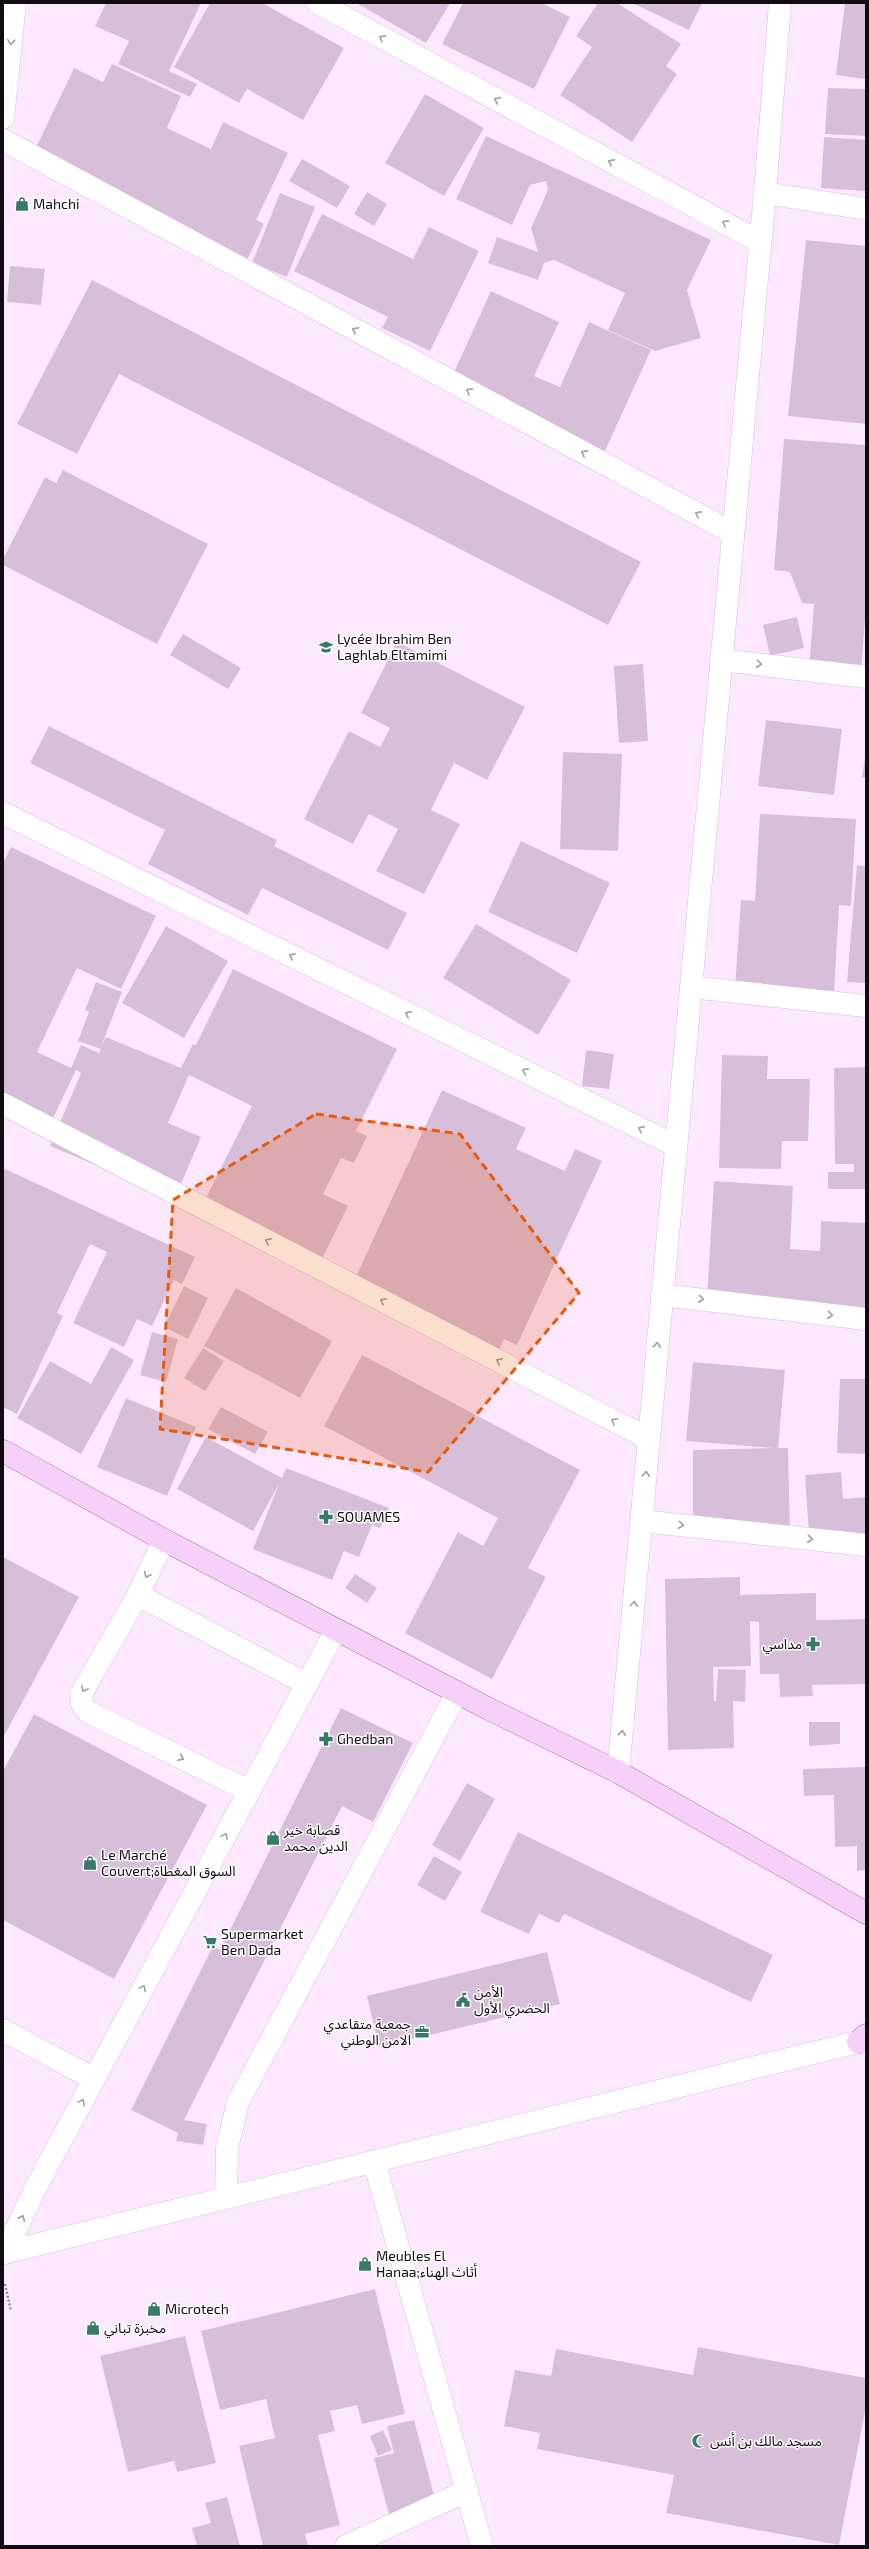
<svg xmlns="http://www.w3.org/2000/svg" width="869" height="2549" font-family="'Exo 2','Noto Sans Arabic',sans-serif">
<rect width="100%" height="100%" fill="#fde9ff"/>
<path fill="#d8bfd9" d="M106 3H201L169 71 197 84 190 97 118 64 129 41 95 26Z
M210 3H262L344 48 303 120 247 89 239 103 174 67Z
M356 3H450L426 43Z
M463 3H541L570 17 534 89 442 44Z
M598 3H617L681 44 666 66 677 74 632 142 560 95 592 47 576 36Z
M632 3H702L689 30Z
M845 3H866V79L836 75Z
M112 64 181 96 167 128 211 149 223 122 288 153 256 220 264 224 247 260 31 158 74 68 103 82Z
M828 88 866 89V136L825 134Z
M425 94 484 128 444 196 385 163Z
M486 136 711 240 687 290 701 338 655 351 608 330 625 293 554 260 544 263 538 280 488 263 497 237 538 252 531 228 548 190 546 181 530 185 512 225 456 199Z
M824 137 866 140V191L821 188Z
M302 159 350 186 337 208 289 181Z
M367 192 387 204 374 226 354 214Z
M280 193 315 207 287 277 252 263Z
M322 214 413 259 429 227 479 251 430 351 382 328 388 317 294 271Z
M806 240 866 246V424L788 416Z
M10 266 45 269 41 305 7 302Z
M92 280 641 562 608 625 119 374 77 454 17 424Z
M491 291 559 322 534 376 560 387 589 322 651 350 605 451 450 381Z
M784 439 866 445V606L861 673 809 669 814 604 802 603 790 572 774 570Z
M63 470 208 544 157 644 3 565V559L45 477 56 483Z
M797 617 804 648 770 656 763 625Z
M183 634 241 668 228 689 170 655Z
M397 642 525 707 487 780 454 763 431 810 460 824 424 894 376 871 398 829 369 814 353 844 304 819 349 731 380 747 390 728 361 713Z
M643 664 648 741 619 743 614 666Z
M766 720 842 729 834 795 758 786Z
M49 726 277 840 274 846 407 913 388 950 262 888 248 915 148 864 165 830 30 763Z
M563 752 622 754 618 851 560 849Z
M865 757H866V778L862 777Z
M760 814 856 819 851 906 839 905 834 994 735 988 741 900 755 901Z
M521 841 610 883 577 953 488 912Z
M11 847 156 916 121 989 77 968 37 1052 71 1068 81 1045 99 1053 101 1049 78 1041 89 1012 85 1010 96 982 122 992 101 1047 106 1037 181 1068 193 1044 196 1045 233 969 397 1049 356 1131 367 1136 354 1163 341 1158 323 1194 348 1206 315 1273 197 1216 252 1106 189 1075 168 1123 201 1137 175 1198 50 1146 81 1073 76 1070 47 1131 3 1110V863Z
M857 865 866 866V983L847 982Z
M476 924 571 980 538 1035 443 978Z
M166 926 228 961 184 1038 122 1003Z
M586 1050 614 1054 609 1089 582 1086Z
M722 1055 768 1056 767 1079H810L808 1141H782L781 1169 719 1168Z
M866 1067V1189H828V1172H854V1164H835L834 1068Z
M442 1090 526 1128 516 1149 565 1171 575 1149 602 1161 517 1345 504 1339 494 1361 348 1294Z
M3 1168 195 1257 182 1284 174 1280 152 1326 137 1319 124 1347 73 1323 107 1252 90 1244 57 1313 63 1316 17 1414 3 1407Z
M714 1181 793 1186 790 1249 820 1251 821 1221 866 1223V1318L707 1299Z
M184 1286 208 1298 188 1339 164 1327Z
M236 1288 332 1341 300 1398 204 1346Z
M152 1332 178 1339 166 1382 140 1375Z
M111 1347 134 1360 81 1454 17 1418 50 1361 91 1384Z
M203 1348 224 1361 205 1391 184 1378Z
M362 1355 580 1470 528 1568 546 1577 492 1679 405 1633 458 1532 483 1546 498 1518 324 1426Z
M693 1362 785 1370 778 1448H788L790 1533 693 1534V1450L773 1448 686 1441Z
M840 1379H866V1454L837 1453Z
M126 1398 196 1427 167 1496 97 1467Z
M221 1407 268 1432 255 1454 208 1429Z
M206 1437 282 1478 286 1468 389 1508 380 1528 372 1525 359 1557 344 1551 332 1580 253 1549 279 1484 253 1531 177 1489Z
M841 1472 843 1499 866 1497V1545L810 1549 805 1475Z
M3 1557 79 1597 4 1736 3 1735Z
M355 1574 377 1588 367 1603 345 1588Z
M740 1577V1595L816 1593V1620L866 1619V1684L812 1685 813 1696 780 1697 779 1674H760L759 1622 750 1621 751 1666 713 1667 714 1701H716L718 1669 746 1670 745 1702 733 1701 734 1748 668 1750 665 1579Z
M341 1708 413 1743 373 1822 342 1806 184 2120 207 2124 203 2145 176 2141 178 2133 131 2110 213 1946 220 1950Z
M34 1714 207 1805 114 1979 3 1920V1771Z
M809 1722H840V1744L809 1746Z
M866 1767V1870L857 1871V1846L835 1847 834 1795 804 1796 803 1769Z
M467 1783 495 1799 460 1861 432 1845Z
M518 1832 773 1955 751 2002 564 1914 559 1923 539 1914 529 1934 480 1912Z
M434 1856 462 1872 445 1901 417 1885Z
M547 1952 560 2004 379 2047 367 1996Z
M375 2289 405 2414 362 2424 357 2405 330 2411 335 2431 318 2435 340 2525 305 2534 308 2546H263L239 2446 275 2438 266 2399 220 2410 201 2331Z
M185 2336 216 2463 177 2472 174 2461 128 2472 100 2356Z
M698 2347 866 2378V2406L839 2545 666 2513 674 2475 537 2449 540 2433 504 2426 515 2370 551 2376 556 2349 693 2375Z
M414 2420 439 2514 392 2526 374 2458 394 2453 387 2426Z
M383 2430 392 2450 378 2456 370 2436Z
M227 2497 240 2546H197L192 2528 211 2523 205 2503Z"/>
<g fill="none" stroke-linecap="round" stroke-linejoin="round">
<defs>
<path id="minor" d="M318 3 760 242
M3 118 15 3
M3 140 733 533
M765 193 866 209
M721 660 866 677
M3 813 676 1146
M691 987 866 1006
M3 1104 649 1439
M662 1295 866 1319
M642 1521 866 1545
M164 1540 138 1595 81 1694 82 1704 88 1712 249 1791
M138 1595 307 1684
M618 1772 765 193 780 3
M3 2030 94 2079
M374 2161 482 2546
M226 2198 227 2148 238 2102 457 1693
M3 2253 866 2040
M5 2253 36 2187 336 1630
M346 2546 467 2491"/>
<path id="major" d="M3 1451 164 1540 489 1709 618 1772 866 1913
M858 2042 866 2035"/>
</defs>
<use href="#minor" stroke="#d7bfd9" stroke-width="23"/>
<use href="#major" stroke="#a376a7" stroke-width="23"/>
<path stroke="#9b8c9c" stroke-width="2.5" stroke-dasharray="2 2" stroke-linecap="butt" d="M5 2284 11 2311"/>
<use href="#minor" stroke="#fff" stroke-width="22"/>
<use href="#major" stroke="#f7d0fa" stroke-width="22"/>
</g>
<defs><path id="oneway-chevron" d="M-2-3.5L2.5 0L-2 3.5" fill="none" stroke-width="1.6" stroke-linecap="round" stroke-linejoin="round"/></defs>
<g stroke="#a19da1">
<use href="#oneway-chevron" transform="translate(382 38) rotate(-152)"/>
<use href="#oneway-chevron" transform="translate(11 42) rotate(96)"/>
<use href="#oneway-chevron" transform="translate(497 100) rotate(-152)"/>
<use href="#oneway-chevron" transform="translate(611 162) rotate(-152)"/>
<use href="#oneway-chevron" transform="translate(725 223) rotate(-152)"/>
<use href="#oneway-chevron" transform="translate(355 330) rotate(-152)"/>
<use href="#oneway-chevron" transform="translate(469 391) rotate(-152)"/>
<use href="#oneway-chevron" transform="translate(584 453) rotate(-152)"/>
<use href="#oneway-chevron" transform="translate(698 514) rotate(-152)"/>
<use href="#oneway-chevron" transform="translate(759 664) rotate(7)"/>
<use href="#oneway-chevron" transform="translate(292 956) rotate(-154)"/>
<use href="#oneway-chevron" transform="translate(408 1014) rotate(-154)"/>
<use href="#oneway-chevron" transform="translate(525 1071) rotate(-154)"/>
<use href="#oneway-chevron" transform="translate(641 1129) rotate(-154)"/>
<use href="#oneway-chevron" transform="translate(268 1241) rotate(-153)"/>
<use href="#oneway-chevron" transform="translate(701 1299) rotate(7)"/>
<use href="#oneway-chevron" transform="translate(383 1301) rotate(-153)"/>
<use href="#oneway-chevron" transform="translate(830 1315) rotate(7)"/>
<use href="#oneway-chevron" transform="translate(657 1345) rotate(-85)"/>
<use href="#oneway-chevron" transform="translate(499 1361) rotate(-153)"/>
<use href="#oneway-chevron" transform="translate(614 1421) rotate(-153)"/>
<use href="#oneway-chevron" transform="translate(646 1474) rotate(-85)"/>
<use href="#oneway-chevron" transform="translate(681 1525) rotate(6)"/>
<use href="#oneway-chevron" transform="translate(810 1539) rotate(6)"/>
<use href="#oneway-chevron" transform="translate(147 1575) rotate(116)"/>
<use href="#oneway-chevron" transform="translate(634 1604) rotate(-85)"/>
<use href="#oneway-chevron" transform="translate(84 1689) rotate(119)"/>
<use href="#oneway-chevron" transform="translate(622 1733) rotate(-85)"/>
<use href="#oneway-chevron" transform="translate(181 1758) rotate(26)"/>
<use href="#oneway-chevron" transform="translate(225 1836) rotate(-62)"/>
<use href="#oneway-chevron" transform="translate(143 1988) rotate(-62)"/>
<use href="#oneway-chevron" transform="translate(82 2102) rotate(-62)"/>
<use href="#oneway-chevron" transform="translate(22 2218) rotate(-65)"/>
</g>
<path fill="#e8590c" fill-opacity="0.2" stroke="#e8590c" stroke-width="3" stroke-dasharray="8 5" stroke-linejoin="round" d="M316 1114 460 1134 579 1293 428 1472 160 1429 173 1200Z"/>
<defs>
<symbol id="shop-bare" viewBox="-9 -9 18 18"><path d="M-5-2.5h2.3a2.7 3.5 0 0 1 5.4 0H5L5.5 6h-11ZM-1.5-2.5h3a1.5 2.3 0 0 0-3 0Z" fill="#397968" stroke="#fefefe" stroke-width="2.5" paint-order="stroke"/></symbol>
<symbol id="school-bare" viewBox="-9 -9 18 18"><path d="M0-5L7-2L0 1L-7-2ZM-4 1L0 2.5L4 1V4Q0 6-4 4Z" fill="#397968" stroke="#fefefe" stroke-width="2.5" paint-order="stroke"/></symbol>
<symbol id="pharmacy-bare" viewBox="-9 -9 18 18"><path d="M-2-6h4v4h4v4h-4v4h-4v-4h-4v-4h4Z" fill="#397968" stroke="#fefefe" stroke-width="2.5" paint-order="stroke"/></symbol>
<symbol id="supermarket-bare" viewBox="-9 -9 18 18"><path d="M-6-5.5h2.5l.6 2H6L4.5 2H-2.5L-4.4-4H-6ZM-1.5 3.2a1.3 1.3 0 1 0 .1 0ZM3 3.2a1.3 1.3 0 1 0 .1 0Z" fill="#397968" stroke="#fefefe" stroke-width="2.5" paint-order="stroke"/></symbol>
<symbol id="civic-bare" viewBox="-9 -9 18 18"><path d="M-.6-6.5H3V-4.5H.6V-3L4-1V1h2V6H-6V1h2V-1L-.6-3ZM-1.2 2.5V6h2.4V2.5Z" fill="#397968" stroke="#fefefe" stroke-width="2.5" paint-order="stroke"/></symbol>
<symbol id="office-bare" viewBox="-9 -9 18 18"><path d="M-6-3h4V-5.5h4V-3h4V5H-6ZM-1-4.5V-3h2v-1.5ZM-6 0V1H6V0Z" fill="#397968" stroke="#fefefe" stroke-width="2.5" paint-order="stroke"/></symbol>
<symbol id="mosque-bare" viewBox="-9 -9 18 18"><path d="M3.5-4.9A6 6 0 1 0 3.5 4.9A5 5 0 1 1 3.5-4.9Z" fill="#397968" stroke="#fefefe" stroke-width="2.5" paint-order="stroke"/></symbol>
</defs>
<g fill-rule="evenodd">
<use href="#shop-bare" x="12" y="194" width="20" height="20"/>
<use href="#school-bare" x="316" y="637" width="20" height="20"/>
<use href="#pharmacy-bare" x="316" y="1507" width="20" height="20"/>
<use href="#pharmacy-bare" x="803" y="1634" width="20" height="20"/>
<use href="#pharmacy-bare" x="316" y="1729" width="20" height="20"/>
<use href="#shop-bare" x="263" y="1828" width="20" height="20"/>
<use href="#shop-bare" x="80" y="1853" width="20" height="20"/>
<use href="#supermarket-bare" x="200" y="1932" width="20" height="20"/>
<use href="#civic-bare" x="453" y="1990" width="20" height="20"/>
<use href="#office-bare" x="412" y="2022" width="20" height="20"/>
<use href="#shop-bare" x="355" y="2254" width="20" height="20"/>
<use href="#shop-bare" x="144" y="2299" width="20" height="20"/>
<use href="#shop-bare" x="83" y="2318" width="20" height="20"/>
<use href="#mosque-bare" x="689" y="2431" width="20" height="20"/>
</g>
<g text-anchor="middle" stroke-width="3" stroke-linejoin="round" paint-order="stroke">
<g font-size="14" fill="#130b14" stroke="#fefefe" text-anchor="start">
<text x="33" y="209">Mahchi</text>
<text x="337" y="644">Lycée Ibrahim Ben<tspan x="337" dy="16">Laghlab Eltamimi</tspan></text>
<text x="337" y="1522">SOUAMES</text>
<text x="802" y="1649" text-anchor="end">مداسي</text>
<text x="337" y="1744">Ghedban</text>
<text x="284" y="1835">قصابة خير<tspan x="284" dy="16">الدين محمد</tspan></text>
<text x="101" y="1860">Le Marché<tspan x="101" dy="16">Couvert;السوق المغطاة</tspan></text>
<text x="221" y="1939">Supermarket<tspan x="221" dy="16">Ben Dada</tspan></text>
<text x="474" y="1997">الأمن<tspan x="474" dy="16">الحضري الأول</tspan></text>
<text x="411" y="2029" text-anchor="end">جمعية متقاعدي<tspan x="411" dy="16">الامن الوطني</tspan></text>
<text x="376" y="2261">Meubles El<tspan x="376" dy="16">Hanaa;أثاث الهناء</tspan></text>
<text x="165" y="2314">Microtech</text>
<text x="104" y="2333">مخبزة تباني</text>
<text x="710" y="2446">مسجد مالك بن أنس</text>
</g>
</g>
<rect width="869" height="2549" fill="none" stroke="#130b14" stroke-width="8"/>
</svg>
